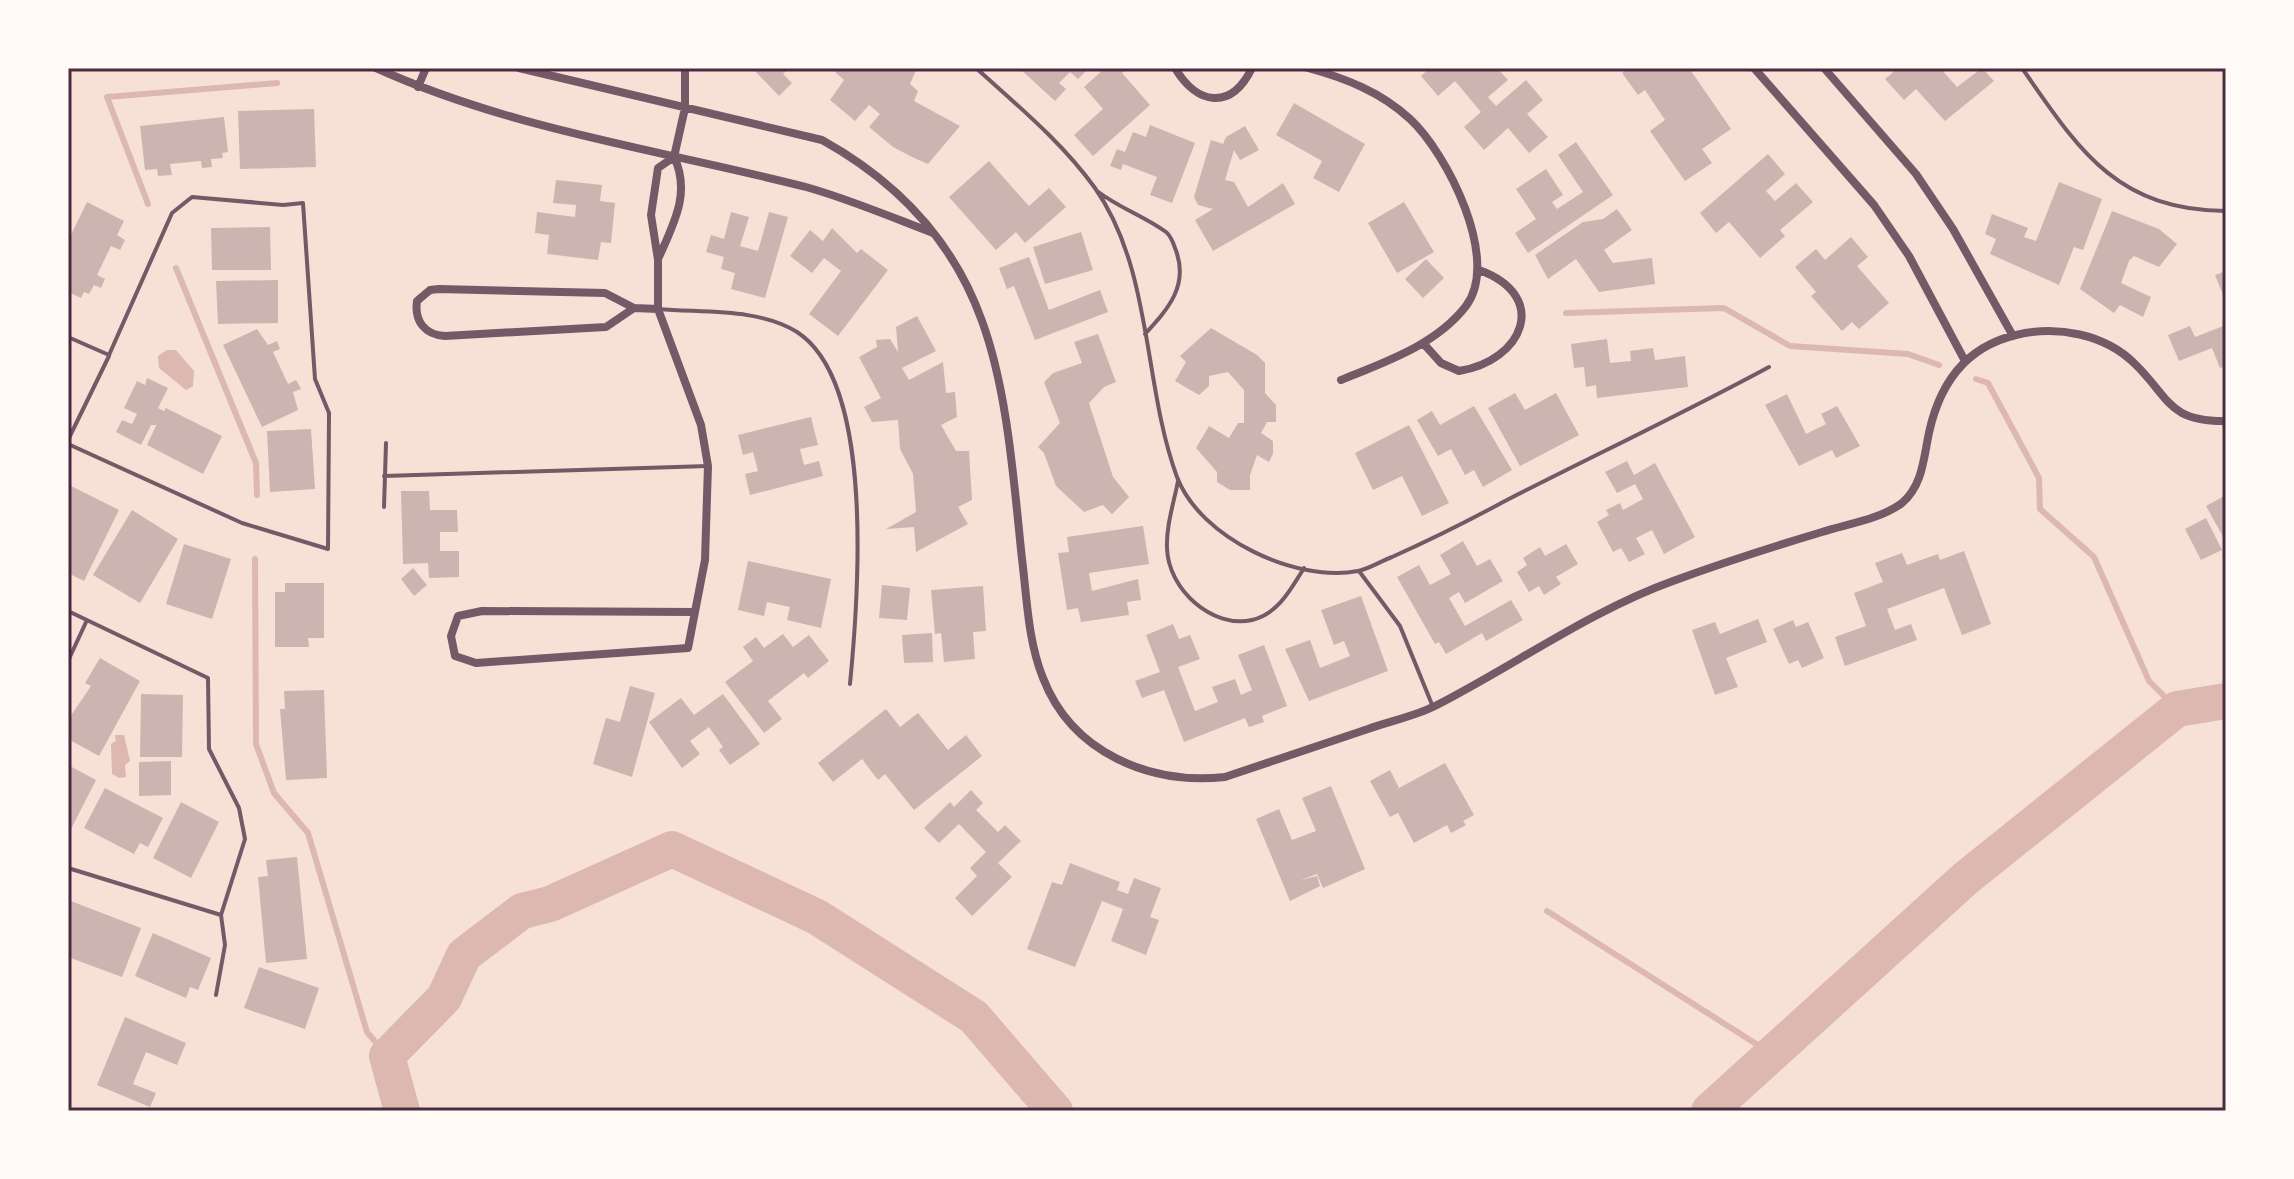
<svg xmlns="http://www.w3.org/2000/svg" width="2294" height="1179" font-family="'Exo 2',sans-serif">
<rect width="100%" height="100%" fill="#f7e1d7"/>
<path fill="#dcb8b0" d="M167 350H176L194 371 193 386 186 390 159 368 158 356Z
M115 735H124L130 761 125 765 126 777 119 778 112 774 111 744 116 741Z"/>
<g fill="none" stroke-linecap="round" stroke-linejoin="round">
<path stroke="#dcb8b0" stroke-width="6" d="M148 204 107 97 277 83
M176 268 256 463 257 495
M1566 313 1724 308 1790 346 1908 354 1939 365
M1976 379 1988 383 2039 478 2040 509 2094 557 2149 681 2177 709
M255 559 256 744 274 793 308 833 367 1032 387 1056
M1547 911 1772 1054"/>
<path stroke="#dcb8b0" stroke-width="36" d="M402 1111 387 1056 444 998 464 955 522 911 550 904 672 849 817 917 974 1017 1055 1111
M1709 1111 1966 878 2177 709 2226 701"/>
</g>
<path fill="#ccb4b1" d="M752 68H789L783 74 792 83 779 96Z
M836 68H917L910 84 918 91 914 101 960 126 928 164 914 158 893 147 869 127 880 114 869 105 855 121 830 100 844 80 835 72Z
M1019 68H1089L1078 79 1070 72 1059 83 1066 89 1055 101Z
M1105 68H1128L1122 73 1150 105 1093 156 1074 135 1103 109 1084 87Z
M1430 68H1497L1508 80 1488 97 1496 106 1526 80 1543 100 1527 114 1548 137 1529 153 1508 128 1484 150 1464 127 1481 112 1455 81 1438 96 1421 76Z
M1629 68H1689L1731 129 1702 149 1712 163 1685 181 1650 131 1665 120 1645 90 1638 95 1622 73Z
M1898 68H1940L1957 87 1982 68 1994 81 1945 121 1916 89 1904 100 1885 79Z
M1294 103 1365 144 1339 192 1313 178 1322 161 1276 135Z
M314 109 316 167 240 169 238 111Z
M224 117 228 152 222 153 223 158 211 159 212 167 202 168 201 161 170 164 172 175 158 176 157 169 145 170 140 126Z
M1150 125 1195 143 1172 203 1150 195 1157 177 1123 164 1121 170 1110 166 1117 149 1125 152 1133 132 1146 137Z
M1245 126 1259 150 1240 160 1234 150 1225 180 1234 182 1248 207 1283 183 1295 204 1213 251 1195 220 1213 209 1198 205 1194 197 1211 140 1223 144 1226 137Z
M1576 142 1613 195 1528 253 1515 233 1536 219 1516 189 1546 169 1563 195 1552 202 1557 209 1583 192 1558 155Z
M1768 154 1785 174 1766 191 1775 201 1796 183 1813 202 1780 230 1785 236 1760 258 1729 222 1716 233 1700 213Z
M989 161 1029 206 1049 188 1066 207 1025 243 1016 232 996 250 949 197Z
M556 180 602 185 600 201 615 203 611 243 601 242 598 260 547 254 549 235 535 233 537 212 575 217 576 205 553 203Z
M2059 182 2102 199 2083 250 2074 247 2059 285 1990 254 1996 239 1985 234 1992 214 2028 228 2024 237 2036 241Z
M87 202 124 221 117 235 125 240 120 250 111 246 97 275 105 279 101 288 94 285 89 294 84 292 81 298 68 292V241Z
M1404 202 1434 252 1397 273 1368 223Z
M1617 209 1632 230 1604 250 1613 263 1652 258 1655 284 1599 292 1576 259 1548 279 1535 255 1583 222 1603 219Z
M2112 211 2159 229 2177 244 2159 267 2134 256 2129 261 2121 283 2151 297 2143 317 2120 305 2114 313 2080 289Z
M731 212 749 217 740 246 758 251 769 212 788 217 765 298 731 289 735 273 721 269 724 257 706 252 711 235 724 239Z
M270 227 271 270H212L211 228Z
M832 228 857 253 861 249 888 270 838 336 809 314 841 271 824 258 812 273 790 256 810 230 823 241Z
M1081 232 1093 270 1045 284 1033 247Z
M1851 237 1868 257 1857 266 1889 303 1859 329 1852 322 1842 331 1811 296 1816 292 1795 267 1816 249 1825 260Z
M1029 257 1049 310 1100 290 1108 312 1035 340 1014 286 1007 289 999 268Z
M1426 259 1444 278 1423 298 1405 279Z
M2226 271V302L2215 275Z
M278 280V323L218 324 216 281Z
M917 316 936 351 902 368 909 380 943 362 946 393 955 392 957 417 941 425 956 451H969L972 500 958 507 968 524 916 552 914 527 886 529 916 512 913 474 900 449 898 420 872 422 864 407 881 398 859 357 877 347 876 340 890 339 898 352 896 327Z
M2226 325V366L2220 368 2212 348 2179 361 2168 335 2190 326 2195 337Z
M1211 328 1257 355 1265 363V393L1276 405V422H1267L1261 433 1273 441V454L1269 462 1257 455 1250 475V490H1230L1217 482V472L1196 448 1209 426 1229 438 1238 423H1244V390L1228 372 1209 376V386L1199 395 1175 381 1186 362 1180 356Z
M257 329 268 345 277 341 280 349 273 352 288 384 296 380 301 389 293 392 298 410 262 427 223 345Z
M1098 334 1116 382 1104 387 1089 403 1113 477 1129 497 1112 514 1103 505 1084 512 1056 486 1044 453 1038 447 1060 423 1044 382 1053 373 1082 363 1074 342Z
M1607 339 1610 363 1631 361 1630 351 1653 348 1655 360 1685 356 1688 387 1597 398 1596 385 1586 387 1584 367 1574 368 1571 344Z
M147 378 168 388 158 408 164 411 166 408 222 436 203 474 147 445 160 417 156 425H151L141 445 116 432 122 420 132 424 137 414 124 408 137 381 145 385Z
M1515 393 1525 410 1556 393 1579 435 1520 466 1488 408Z
M1787 394 1806 434 1826 424 1821 414 1837 406 1860 446 1836 458 1832 450 1799 466 1765 405Z
M1474 406 1512 470 1483 487 1474 470 1465 475 1451 449 1438 456 1417 420 1432 411 1440 425Z
M811 417 818 445 800 449 804 465 819 461 823 476 750 495 745 474 758 471 753 452 743 455 738 435Z
M1409 425 1449 503 1422 516 1402 476 1373 490 1355 453Z
M311 429 315 489 270 492 267 431Z
M1627 461 1634 475 1655 463 1695 537 1664 554 1652 530 1636 538 1645 554 1629 562 1621 548 1613 552 1597 522 1609 515 1606 510 1620 503 1623 510 1643 499 1635 484 1617 493 1605 472Z
M69 485 119 510 84 581 68 573Z
M401 491H429L430 510H457L458 532H440V551H459V577L429 578 428 563 403 564Z
M2226 495V542L2206 506Z
M132 510 178 539 140 603 93 575Z
M2206 518 2222 550 2201 560 2185 529Z
M1143 526 1149 564 1089 573 1092 591 1138 579 1141 600 1127 602 1129 615 1081 622 1078 608 1067 610 1058 553 1069 552 1067 537Z
M1463 541 1477 566 1490 559 1503 581 1465 603 1459 592 1449 598 1465 626 1511 600 1523 620 1486 641 1482 633 1446 654 1439 642 1435 644 1397 577 1419 565 1430 585 1451 574 1440 555Z
M184 544 231 559 212 619 166 604Z
M1566 544 1578 564 1556 577 1561 584 1544 595 1539 586 1529 592 1517 572 1527 565 1523 558 1540 547 1545 556Z
M1964 551 1991 624 1962 635 1944 588 1887 609 1895 630 1911 624 1917 640 1845 666 1835 637 1866 626 1854 593 1883 582 1875 563 1902 553 1907 565 1938 554 1940 560Z
M748 561 831 579 821 628 787 620 790 607 767 602 764 616 738 610Z
M413 568 427 585 414 596 401 579Z
M285 583H324V638H308L309 647H275V592H285Z
M882 585 910 588 907 620 879 618Z
M983 586 986 631 973 632 975 659 944 662 941 633 935 634 931 590Z
M1361 596 1388 671 1309 701 1285 649 1310 640 1320 668 1350 656 1344 641 1334 645 1321 610Z
M1758 619 1767 642 1726 658 1738 687 1715 695 1692 630 1715 622 1720 634Z
M1793 620 1796 627 1808 622 1824 658 1802 668 1798 660 1789 664 1773 629Z
M1173 624 1179 639 1190 635 1200 659 1178 667 1195 711 1218 702 1212 687 1235 679 1241 695 1252 690 1238 655 1264 645 1287 706 1262 716 1264 722 1249 727 1245 718 1184 742 1164 690 1142 698 1135 681 1160 672 1146 635Z
M932 633 933 662 904 663 902 635Z
M783 634 793 647 809 635 829 661 808 678 804 673 768 701 782 719 764 733 725 682 753 661 743 647 756 637 764 648Z
M100 658 140 681 99 756 68 739V720L91 686 85 683Z
M630 686 655 693 632 777 593 764 606 718 620 722Z
M324 690 327 778 286 780 280 709H285L284 691Z
M141 694 183 695 182 757H140Z
M723 694 760 744 730 765 719 750 723 747 709 727 690 741 700 754 682 768 649 722 681 698 694 715Z
M886 709 900 727 918 713 948 750 966 735 982 756 914 810 885 774 878 780 862 759 833 782 818 763Z
M171 761V795L139 796V762Z
M1445 763 1474 815 1463 821 1466 825 1451 833 1447 825 1414 843 1398 813 1390 817 1370 781 1390 770 1399 788Z
M68 765 96 780 70 831 68 830Z
M1331 786 1365 869 1323 888 1317 874 1301 880 1317 876 1320 886 1290 901 1256 819 1279 809 1292 840 1316 831 1302 798Z
M105 788 163 818 148 847 140 843 134 854 84 828Z
M971 790 983 803 976 810 998 832 1005 825 1021 841 998 863 1012 877 972 916 955 898 977 876 970 868 986 852 959 824 939 843 924 828 950 802 954 807Z
M181 802 219 822 191 878 153 858Z
M297 857 307 959 266 963 258 877 268 876 266 860Z
M1070 863 1120 882 1117 890 1128 894 1134 878 1161 888 1150 917 1159 920 1146 955 1111 941 1123 909 1102 901 1075 967 1027 949 1052 882 1062 885Z
M68 900 141 928 122 977 68 957Z
M153 933 211 958 198 990 190 987 186 998 135 976Z
M259 967 319 988 305 1029 244 1008Z
M125 1017 186 1043 177 1065 146 1052 133 1084 156 1093 150 1107 97 1085Z"/>
<g fill="none" stroke-linecap="round" stroke-linejoin="round">
<path stroke="#755966" stroke-width="4" d="M976 68C1018 106 1062 142 1095 188 1153 271 1143 385 1177 477 1200 538 1296 583 1358 571 1369 569 1381 561 1392 557 1430 540 1468 521 1505 501 1593 456 1682 414 1769 367
M2022 68C2079 150 2116 210 2226 211
M1097 191C1119 208 1144 216 1166 232 1171 236 1173 242 1175 248 1190 285 1168 309 1145 334
M659 309C703 313 759 308 797 332 876 383 858 602 850 684
M68 337 109 355 172 213 192 197 283 205 303 203 315 379 329 413 328 549 242 523 68 444
M68 440 109 356
M384 476 708 466
M1178 481C1174 502 1166 526 1167 548 1168 589 1212 629 1252 620 1278 614 1291 589 1304 568
M384 507 386 443
M1359 571 1400 626 1433 707
M68 611 208 678 209 749 239 808 245 839 221 915 68 868
M68 661 87 620
M216 995 225 945 221 915"/>
<path stroke="#755966" stroke-width="8" d="M376 68C513 130 662 150 806 187 849 199 891 217 933 233
M519 68 822 140C896 181 953 240 982 321 1008 392 1014 485 1022 559 1027 599 1028 641 1043 678 1072 753 1150 785 1225 777 1272 761 1320 745 1368 729 1390 721 1416 716 1437 705 1515 665 1590 611 1673 581 1722 563 1772 547 1822 532 1847 524 1881 519 1902 503 1920 488 1923 465 1927 443 1936 390 1961 348 2016 335 2057 325 2105 334 2135 364 2170 398 2168 422 2226 421
M1175 68C1197 105 1231 111 1252 68
M1308 68C1345 78 1381 92 1410 119 1447 153 1501 260 1466 306 1436 345 1385 362 1341 380
M1754 68 1874 205 1909 256 1965 361
M1824 68 1916 174 1953 229 2013 336
M418 87 426 68
M674 157 658 168 651 215 658 260V309L701 425 708 466 705 560 688 648 476 663 455 656 451 636 458 616 482 611 694 612
M674 157 685 108V68
M659 257C674 223 691 192 674 157
M634 308 606 327 445 336C425 335 414 321 417 301L430 290 439 289 605 293 634 308 658 309
M1423 343 1441 363 1459 371C1523 361 1551 296 1479 270"/>
</g>
<rect width="2294" height="1179" fill="none" stroke="#fffaf5" stroke-width="140"/>
<rect x="70" y="70" width="2154" height="1039" fill="none" stroke="#4a2c40" stroke-width="3"/>
</svg>
